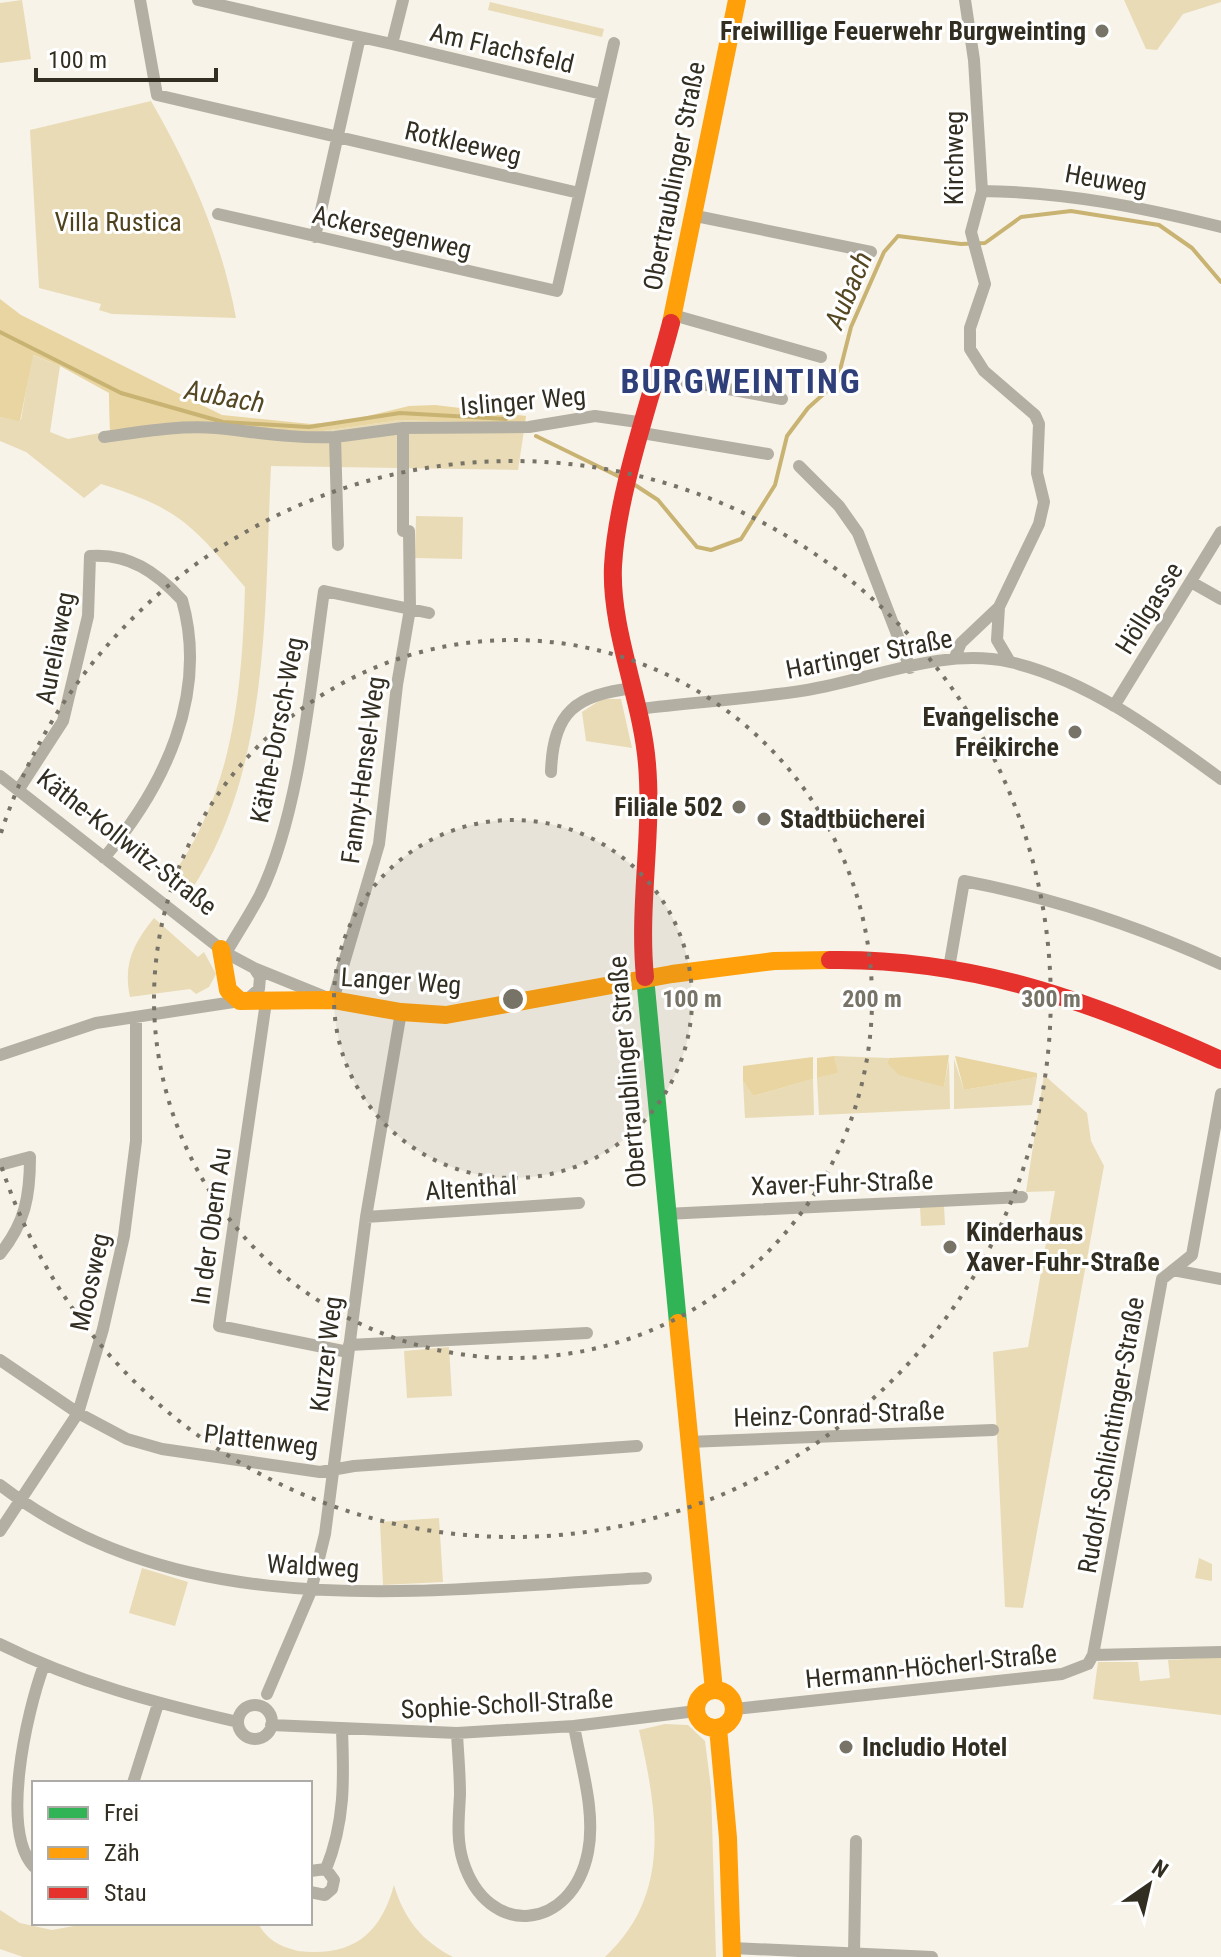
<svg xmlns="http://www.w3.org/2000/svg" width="1221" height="1957" font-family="'Roboto Condensed',sans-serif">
<rect width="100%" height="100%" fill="#f7f3e8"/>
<path fill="#e9dbb6" d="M22 0 31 59 0 63V3Z
M1124 0H1221V2L1183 14 1157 50 1146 49Z
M490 2 604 29 602 37 488 10Z
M151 101C190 168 222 241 236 318L112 314 99 310 101 304 39 288 30 130Z
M32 355 60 366 50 432 68 439 110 431 109 393 185 423 309 433 400 420 525 424 518 470 271 466C264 610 272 774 186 898L167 883C233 795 242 694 245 587 192 525 181 509 101 484L84 498 26 452 0 441V417L21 420Z
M416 516 463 517 462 559 415 558Z
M602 699H621L632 748 586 741 582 712Z
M154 918 198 957 204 952 216 974 209 987 196 994 190 989 130 997C123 964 133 944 154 918Z
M834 1056 889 1058 887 1063 944 1087 949 1059 950 1109 819 1115 817 1078 837 1073Z
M954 1059 964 1090 1037 1077 1032 1105 954 1109Z
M1044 1075 1087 1113 1091 1141 1104 1166 1023 1608 1005 1607 993 1352 1028 1347 1055 1191 1026 1192Z
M813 1079 814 1115 745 1118 743 1081 753 1096Z
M944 1206 945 1225 921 1226 920 1207Z
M449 1347 452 1396 407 1398 404 1351Z
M439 1518 443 1582 383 1585 380 1522Z
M1199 1558 1212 1564V1581L1195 1578Z
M142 1568 188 1582 175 1626 129 1613Z
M1221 1657V1715L1093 1699 1098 1662H1138L1140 1681 1170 1678 1168 1660Z
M665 1724 688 1725 705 1741 711 1788 716 1957H605C673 1894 657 1811 639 1730Z
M394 1885C404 1919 422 1941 453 1957H23L0 1949V1910L20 1923 52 1930 90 1923H258C267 1940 279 1946 298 1951 351 1957 380 1936 394 1885Z"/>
<path fill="#e8d5a1" d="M0 299 21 315 222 415 311 424 351 420 409 406 435 405 526 416 525 424 400 420 309 433 185 423 110 431 109 393 60 366 33 355 20 421 0 417Z
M949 1055 944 1087 899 1075 887 1063 889 1058Z
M834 1056 838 1073 817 1078V1058Z
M955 1056 1037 1073V1077L964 1090Z
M813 1057V1079L753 1096 743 1081V1066Z"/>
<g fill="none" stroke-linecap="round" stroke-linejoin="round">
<path stroke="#c9b372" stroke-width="4" d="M0 332 121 393 223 422 309 427 400 413 506 419
M536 436 624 479
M635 485 658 500 697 547 711 550 741 539 775 485 787 436 808 408 837 382 851 327 884 252 898 236 961 244 985 243 1021 217 1071 211 1159 225 1192 248 1221 282"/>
<path stroke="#b3afa3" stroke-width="12" d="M140 0 157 95 579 193
M198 0 360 37
M392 44 602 94
M982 191C1065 192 1141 207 1221 227
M218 214 557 291 614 43
M696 216 871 252
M315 237 360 37 392 44 403 0
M673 315 821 357
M658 376 782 399
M642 433 768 454
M104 437C140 432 179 425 216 428 256 432 295 439 335 437
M799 466 839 506 858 533 910 668
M338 545 335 437 403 428 529 427 595 416 645 423
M1191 582 1221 599
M999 607 997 640 1010 662
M955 657 961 643 999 607 1039 524 1044 502 1037 473 1039 424 1035 415 984 371 970 349V328L985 284 971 232 982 191 974 60 965 0
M1114 706 1221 532
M639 709C695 702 751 699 807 690 873 679 943 647 1010 662 1088 680 1157 732 1221 779
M551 772C553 711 576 695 634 688
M0 776 226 953 254 968 333 1000 379 844 397 685 410 609 429 613
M19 789 63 721 88 616 90 556C129 553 156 572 182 600 209 695 164 787 104 858
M226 953C237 934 250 914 260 895 300 813 311 681 324 591L410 609 409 531H403V428
M949 968 964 881C1054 898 1138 926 1221 964
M247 1000 259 989 260 977 254 968
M266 1002 219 1326 348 1352
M0 1055 96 1023 240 1001
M0 1165 30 1157C30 1197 25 1223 0 1254
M665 1214 1022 1197
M366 1217 579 1203
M1173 1270 1221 1279
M349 1345 587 1333
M0 1360 78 1413 127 1439 162 1449 320 1472 354 1466 637 1446
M688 1442 993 1430
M0 1485C185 1628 429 1589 646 1578
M0 1531 78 1413 103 1329 124 1236 136 1141V1017
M0 1644C76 1682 155 1703 238 1722
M1093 1655 1221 1652
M267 1694 311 1591 325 1534 366 1217 401 1012
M238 1722a17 17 0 1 1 34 0a17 17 0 1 1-34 0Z
M735 1709 1062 1674 1088 1664 1093 1655 1162 1279 1192 1255 1221 1094
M271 1725 457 1733 574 1726 696 1711
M457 1733C458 1754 460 1774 460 1794 459 1817 456 1839 463 1861 487 1939 572 1932 588 1852 596 1812 581 1766 574 1726
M133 1783 158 1704
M34 1867C0 1831 26 1714 44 1665
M326 1869C345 1822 344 1780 342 1730
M310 1871 326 1869 334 1880 332 1889 325 1895 310 1892
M732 1948 932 1957
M854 1953 856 1841"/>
<path stroke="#30b455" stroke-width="18" d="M645 977 678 1323"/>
<path stroke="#ff9f0a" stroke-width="18" d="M671 323 737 0
M221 949 228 990 240 1001 333 1000 401 1012 446 1015 672 974 774 961 830 960
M678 1323 714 1690
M696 1709a19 19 0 1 1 38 0a19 19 0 1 1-38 0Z
M718 1728 728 1838 732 1957"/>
<path stroke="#e5322d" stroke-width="18" d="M830 960C974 958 1092 1002 1221 1060
M645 977C638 906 653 835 647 764 642 700 610 630 613 566 617 492 652 396 671 323"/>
</g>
<circle cx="513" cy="999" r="179" fill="#787367" fill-opacity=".12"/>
<g fill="none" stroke="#787367" stroke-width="4" stroke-dasharray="4 8">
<circle cx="513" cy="999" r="179"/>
<circle cx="513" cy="999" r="359"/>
<path d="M1 833A538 538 0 1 1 1 1165"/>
</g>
<g fill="#787367" stroke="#fff" stroke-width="3">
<circle cx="1102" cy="31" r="8"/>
<circle cx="1075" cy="732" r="8"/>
<circle cx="739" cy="807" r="8"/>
<circle cx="764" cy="819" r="8"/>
<circle cx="950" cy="1247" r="8"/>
<circle cx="846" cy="1747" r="8"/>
</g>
<g text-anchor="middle" stroke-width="6" stroke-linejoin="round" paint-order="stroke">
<g font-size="26" font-weight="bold" fill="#332e22" stroke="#fff" text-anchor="end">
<text x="1086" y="40">Freiwillige Feuerwehr Burgweinting</text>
<text x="1059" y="726">Evangelische<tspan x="1059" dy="30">Freikirche</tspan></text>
<text x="723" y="816">Filiale 502</text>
<text x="780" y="828" text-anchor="start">Stadtbücherei</text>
<text x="966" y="1241" text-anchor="start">Kinderhaus<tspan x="966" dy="30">Xaver-Fuhr-Straße</tspan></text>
<text x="862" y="1756" text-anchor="start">Includio Hotel</text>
</g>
<g font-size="26" fill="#332e22" stroke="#fff">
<text transform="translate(502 48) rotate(13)" y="9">Am Flachsfeld</text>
<text transform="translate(463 143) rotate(13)" y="9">Rotkleeweg</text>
<text transform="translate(954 158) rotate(-90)" y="9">Kirchweg</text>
<text transform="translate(674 176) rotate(-79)" y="9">Obertraublinger Straße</text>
<text transform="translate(1106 180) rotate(10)" y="9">Heuweg</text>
<text transform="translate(392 232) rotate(13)" y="9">Ackersegenweg</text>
<text transform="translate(523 401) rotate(-5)" y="9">Islinger Weg</text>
<text transform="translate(1149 608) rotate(-58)" y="9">Höllgasse</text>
<text transform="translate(55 648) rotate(-79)" y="9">Aureliaweg</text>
<text transform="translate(869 654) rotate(-11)" y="9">Hartinger Straße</text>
<text transform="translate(277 730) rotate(-79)" y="9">Käthe-Dorsch-Weg</text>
<text transform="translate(363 770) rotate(-82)" y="9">Fanny-Hensel-Weg</text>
<text transform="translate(127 842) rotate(38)" y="9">Käthe-Kollwitz-Straße</text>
<text transform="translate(401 981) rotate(4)" y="9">Langer Weg</text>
<text transform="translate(627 1072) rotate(-95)" y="9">Obertraublinger Straße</text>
<text transform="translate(842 1183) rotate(-2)" y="9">Xaver-Fuhr-Straße</text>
<text transform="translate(471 1188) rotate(-4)" y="9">Altenthal</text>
<text transform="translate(211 1226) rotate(-82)" y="9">In der Obern Au</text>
<text transform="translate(90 1282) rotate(-77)" y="9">Moosweg</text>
<text transform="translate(326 1354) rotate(-83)" y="9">Kurzer Weg</text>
<text transform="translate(839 1414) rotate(-2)" y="9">Heinz-Conrad-Straße</text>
<text transform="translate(1111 1435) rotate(-80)" y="9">Rudolf-Schlichtinger-Straße</text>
<text transform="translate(261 1440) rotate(7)" y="9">Plattenweg</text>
<text transform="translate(313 1566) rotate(3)" y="9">Waldweg</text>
<text transform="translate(931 1666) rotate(-6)" y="9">Hermann-Höcherl-Straße</text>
<text transform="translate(507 1704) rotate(-3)" y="9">Sophie-Scholl-Straße</text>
</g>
<g font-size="26" fill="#4f421d" stroke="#fff">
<text x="118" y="231">Villa Rustica</text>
</g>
<g font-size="28" font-style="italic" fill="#544722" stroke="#fff">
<text transform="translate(848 290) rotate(-67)" y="10">Aubach</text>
<text transform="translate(225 396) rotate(10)" y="10">Aubach</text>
</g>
<g font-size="34" font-weight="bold" letter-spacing="2" fill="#2f3f79" stroke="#fff">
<text x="741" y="393">BURGWEINTING</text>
</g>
</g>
<circle cx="513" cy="999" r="12" fill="#787367" stroke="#fff" stroke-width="4"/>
<g font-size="24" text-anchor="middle" font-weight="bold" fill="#787367" stroke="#fff" stroke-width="6" stroke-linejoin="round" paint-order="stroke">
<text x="692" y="1007">100 m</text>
<text x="872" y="1007">200 m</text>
<text x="1051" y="1007">300 m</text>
</g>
<rect x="32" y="1781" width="280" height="144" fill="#ffffff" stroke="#adaba7" stroke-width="2"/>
<rect x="48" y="1807" width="40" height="12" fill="#30b455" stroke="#adaba7" stroke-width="2"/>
<text x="104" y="1821" font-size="24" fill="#332e22">Frei</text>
<rect x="48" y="1847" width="40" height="12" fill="#ff9f0a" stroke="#adaba7" stroke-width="2"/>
<text x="104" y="1861" font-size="24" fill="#332e22">Zäh</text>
<rect x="48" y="1887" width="40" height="12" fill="#e5322d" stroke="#adaba7" stroke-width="2"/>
<text x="104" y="1901" font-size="24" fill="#332e22">Stau</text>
<g transform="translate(1149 1885) rotate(34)" stroke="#ffffff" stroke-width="6" paint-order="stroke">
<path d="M0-6L14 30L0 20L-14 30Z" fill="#332e22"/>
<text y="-12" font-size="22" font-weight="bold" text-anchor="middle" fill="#332e22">N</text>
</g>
<path d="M36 68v12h180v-12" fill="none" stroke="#332e22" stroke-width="4"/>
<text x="48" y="68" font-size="24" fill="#332e22" stroke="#ffffff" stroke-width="6" paint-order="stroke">100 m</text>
</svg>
